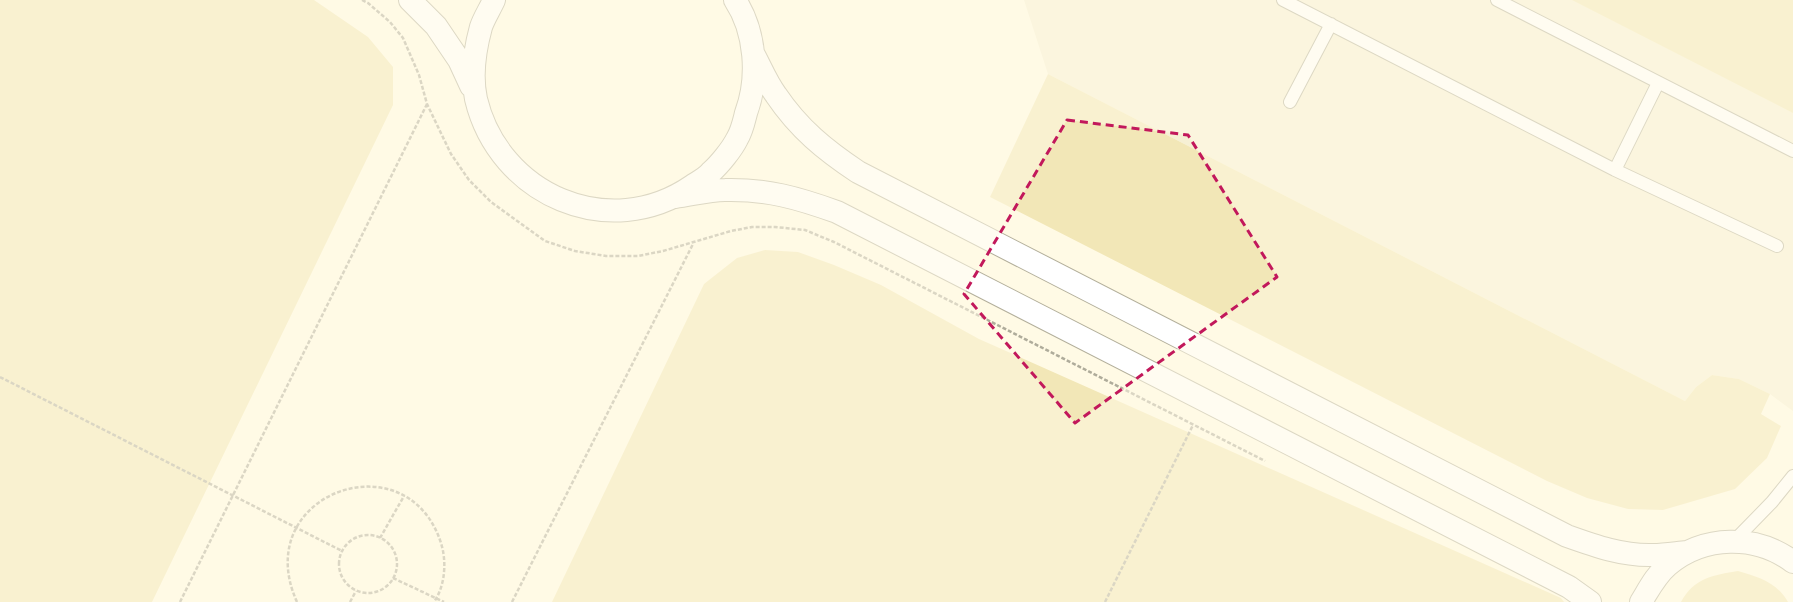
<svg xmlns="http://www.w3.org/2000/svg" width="1793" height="602" font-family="'Exo 2',sans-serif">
<rect width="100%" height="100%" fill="#fffae5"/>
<path fill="#f6f0d4" d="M1024 0H1793V411L1770 394 1739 379 1712 375 1696 387 1685 401 1048 74Z"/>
<path fill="#f2e7b7" d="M0 0H314L368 37 393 67V105L152 602H0Z
M1572 0H1793V113Z
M1048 74 1685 401 1696 387 1712 375 1739 379 1770 394 1761 414 1781 426 1767 458 1735 489 1663 510 1628 509 1587 498 1547 481 990 197Z
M765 250 798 252 834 265 881 285 979 339 1561 598 1564 602H552L704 284 737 258Z
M1738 571C1758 577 1777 582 1788 602H1681C1694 578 1713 575 1738 571Z"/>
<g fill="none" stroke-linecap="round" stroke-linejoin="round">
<defs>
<path id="lane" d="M1283 0 1615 170 1777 246
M1497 0 1793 151
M1290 102 1331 24
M1615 170 1658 83
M1734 541 1772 502 1793 476"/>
<path id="secondary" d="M410 0 436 26 459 60 471 86
M494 0C490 9 484 18 481 27 475 49 471 76 476 99 499 195 609 243 692 186 698 182 706 178 711 172 720 164 732 149 737 139 742 131 744 121 746 113 759 78 756 32 735 0
M754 55C761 68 767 83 776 95 799 129 825 150 858 172L1567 536C1595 546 1623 556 1653 555 1664 555 1676 553 1687 552
M675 197C691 195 709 190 725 190 767 189 798 198 837 212L1569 587 1590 602
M1641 602C1649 589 1656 575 1668 565 1704 535 1756 534 1793 562"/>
</defs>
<use href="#lane" stroke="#b3af9b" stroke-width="14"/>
<use href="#secondary" stroke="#b3af9b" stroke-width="24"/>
<path stroke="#afac9b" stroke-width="2.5" stroke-dasharray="4 2" stroke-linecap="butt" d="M362 0 368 3 390 22 403 38 419 75 427 104 451 154 469 180 491 202 545 241 575 251 606 256H638L663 251 731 231 752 227H775L805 230 834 242 1265 461
M0 377 342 551
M339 564a29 29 0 1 1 58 0a29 29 0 1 1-58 0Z
M380 538 404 496
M393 578 444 602
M180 602 427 104
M297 602C248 494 407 437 441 543 447 562 445 586 434 602
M350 602 356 591
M512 602 693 244
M1105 602 1193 425"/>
<use href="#lane" stroke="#fff" stroke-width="12"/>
<use href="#secondary" stroke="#fff" stroke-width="22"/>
</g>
<path d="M0 0H1793V602H0ZM1067 120 1188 135 1277 277 1075 423 964 294Z" fill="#fffae5" fill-opacity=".55" fill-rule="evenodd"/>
<path fill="none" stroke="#c2185b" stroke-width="3" stroke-dasharray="8 5" stroke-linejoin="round" d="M1067 120 1188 135 1277 277 1075 423 964 294Z"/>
</svg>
